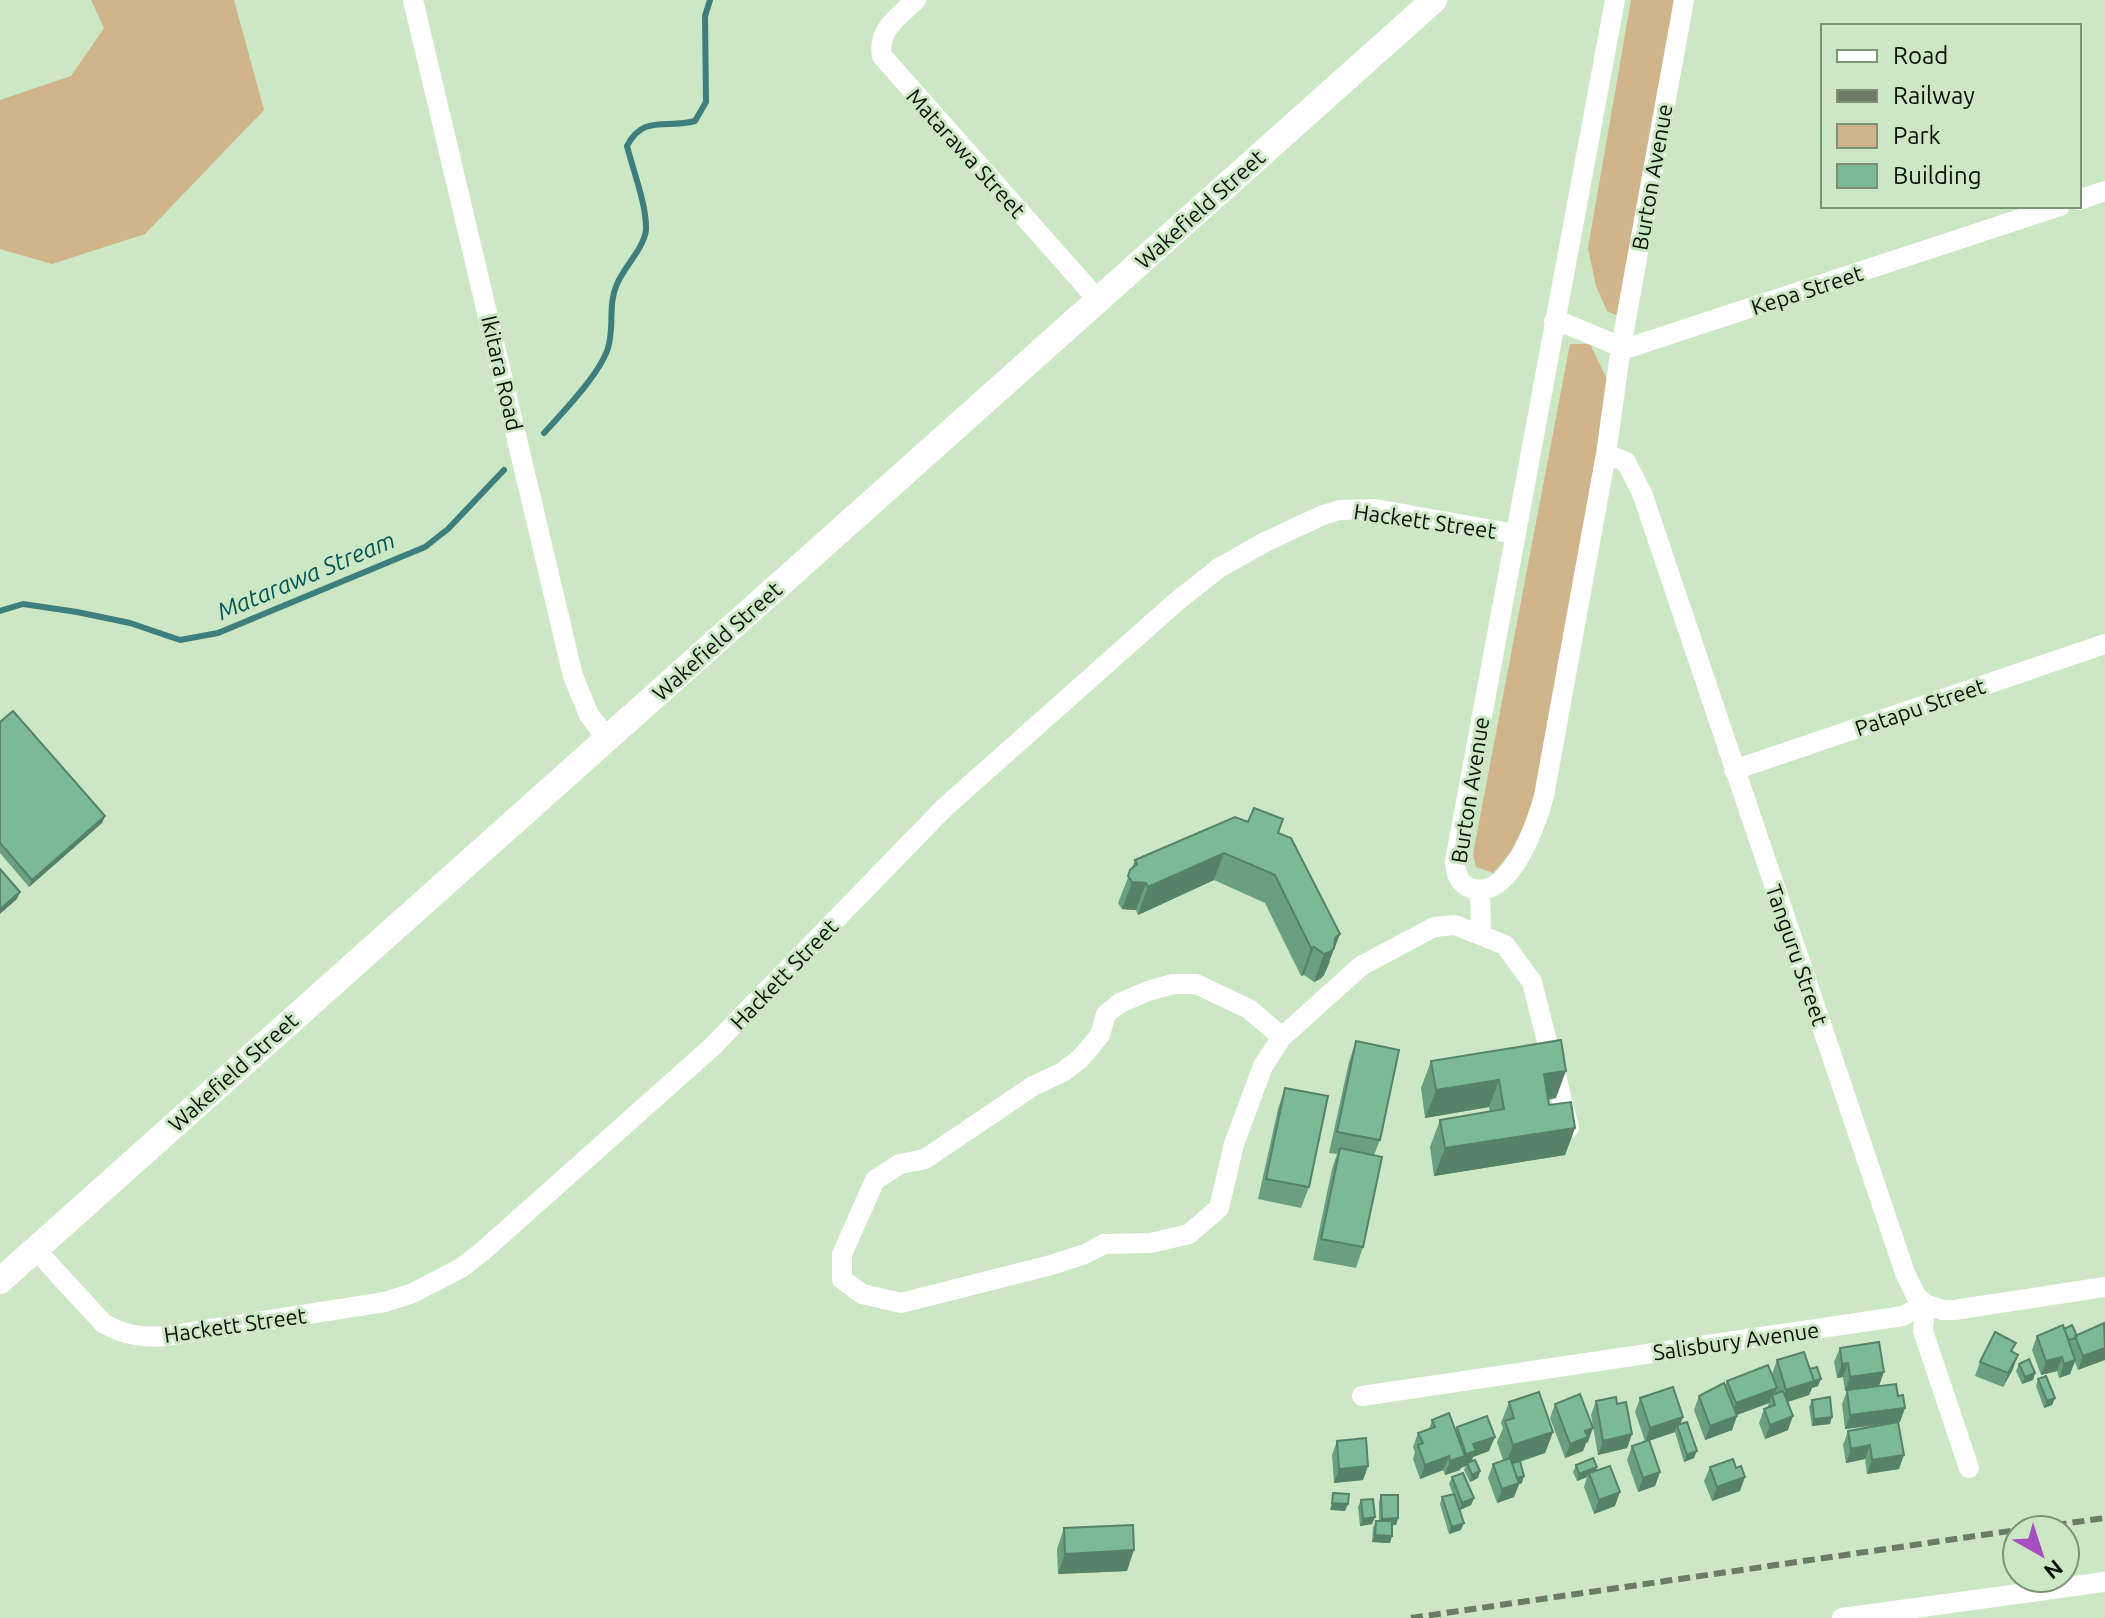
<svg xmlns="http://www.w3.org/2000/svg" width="2105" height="1618" font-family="Ubuntu,sans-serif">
<rect width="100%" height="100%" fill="#cce7c4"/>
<path fill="#d0b48a" d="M91 0H234L264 110 145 234 52 264 0 249V100L71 76 104 28Z
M1631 0H1686L1618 316 1607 311 1596 286 1588 248Z
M1570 344H1590L1614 394 1546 794 1515 847 1493 873 1476 867 1473 854Z"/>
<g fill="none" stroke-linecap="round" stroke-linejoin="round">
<path stroke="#3e7f7d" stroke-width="6" d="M544 433C563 412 604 370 609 344 614 323 608 304 617 284 624 267 644 248 646 230 647 206 633 170 627 146 643 114 667 129 695 121L706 102 705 16 710 0
M0 611 23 604 77 612 130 623 180 640 218 633 425 547 448 529 504 470"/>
<path stroke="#fff" stroke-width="20" d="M413 0 573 676 589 715 607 738
M916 0C899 16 877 30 882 56L1098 300
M1615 0 1455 861C1456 872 1457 881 1468 887 1508 906 1537 823 1544 796L1606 454 1621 347 1684 0
M2079 200 2105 191
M1554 321 1564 323 1621 347H1631L2060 206
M1606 454 1626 462 1642 493 1905 1273 1916 1296 1925 1304 1923 1331 1969 1468
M1734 770 2105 644
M1480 891 1481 935
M1282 1037 1249 1009 1196 984H1173L1148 991 1120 1003 1106 1014 1100 1035 1081 1058 1063 1072 1033 1086 925 1159 900 1164 875 1180 842 1254V1279L862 1294 901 1303 1051 1265 1085 1254 1104 1244 1151 1243 1189 1234 1219 1208 1234 1144 1263 1066 1282 1037 1361 966 1434 927 1455 925 1505 945 1532 982 1569 1128
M36 1250 103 1323C123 1335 142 1338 166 1336L385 1302 413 1293 461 1268 484 1250 712 1047 944 808 1176 602 1219 568 1265 542 1323 515 1340 510 1375 509 1515 534
M1362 1396 1903 1316 1925 1304 1942 1310H1954L2105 1287
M1842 1618 2105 1582"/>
<path stroke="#fff" stroke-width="26" d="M0 1281 1434 0"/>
<path stroke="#6a7c65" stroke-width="6" stroke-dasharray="12 6" stroke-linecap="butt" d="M2019 1530 2105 1518
M1411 1618 2017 1530"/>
</g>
<path fill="#6aa080" d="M0 722 105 816 102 823 29 887 0 853Z
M1278 833 1330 962 1324 975 1320 979 1314 982 1304 975 1301 976 1265 903 1214 880 1138 915 1136 910 1122 909 1118 903 1135 860Z
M1561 1040 1556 1098 1548 1100 1549 1105 1575 1128 1565 1155 1434 1176 1430 1147 1440 1120 1490 1112 1489 1107 1425 1118 1421 1088 1431 1061Z
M1356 1041 1380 1140 1374 1155 1363 1247 1356 1268 1313 1260 1332 1169 1337 1154 1329 1153 1349 1062Z
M1285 1088 1309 1187 1301 1208 1258 1199 1278 1109Z
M2104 1323 2078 1370 2075 1362 2070 1374 2059 1378 2057 1371 2041 1375 2032 1350 2037 1336 2064 1329 2077 1336Z
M1840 1348 1879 1386 1900 1422 1845 1429 1842 1404 1847 1391H1845L1843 1377 1837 1378 1834 1362Z
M2012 1352 2013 1369 2003 1387 1975 1376 1980 1362Z
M1777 1360 1810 1369 1818 1386 1812 1388 1809 1395 1788 1402V1430L1765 1439 1759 1423 1764 1409 1767 1408 1769 1403 1737 1415 1732 1430 1705 1440 1694 1410 1699 1396 1725 1386 1727 1381 1772 1374Z
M2019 1364 2035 1373 2033 1380 2022 1384 2016 1371Z
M2038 1379 2055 1398 2052 1405 2044 1408 2036 1386Z
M1640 1398 1683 1417 1680 1424 1694 1458 1684 1462 1675 1432 1649 1441 1660 1472 1655 1486 1638 1492 1627 1460 1632 1446 1645 1441 1635 1412Z
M1812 1400 1830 1424 1812 1426 1809 1407Z
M1596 1401 1617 1404 1632 1434 1627 1448 1598 1455 1591 1415Z
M1509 1402 1553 1432 1545 1453 1520 1462 1522 1483 1519 1484 1514 1497 1497 1503 1488 1478 1493 1464 1503 1460 1497 1442 1503 1428 1501 1423Z
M1555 1404 1588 1442 1586 1443 1583 1451 1565 1458 1550 1418Z
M1432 1420 1455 1431 1457 1427 1489 1451 1473 1457 1472 1461 1480 1471 1478 1478 1470 1482 1464 1470 1466 1466 1461 1468V1467L1460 1470 1445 1475 1443 1470 1420 1479 1413 1459 1415 1452 1413 1447 1418 1433 1429 1429Z
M1898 1422 1899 1469 1867 1474 1865 1459 1846 1463 1843 1445 1848 1431Z
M1337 1441 1368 1466 1363 1480 1334 1483 1332 1455Z
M1576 1465 1596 1470 1615 1506 1594 1514 1584 1487 1587 1477 1577 1481 1573 1472Z
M1710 1467 1736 1468 1740 1491 1712 1501 1704 1481Z
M1452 1477 1474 1498 1471 1505 1460 1510 1461 1530 1449 1534 1440 1504 1442 1497 1453 1494 1449 1484Z
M1381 1495 1398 1518 1396 1525H1392L1390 1543 1372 1542 1373 1528 1376 1521H1379V1502Z
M1361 1500 1375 1517 1372 1524 1360 1526 1358 1507Z
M1064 1528 1127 1571 1058 1574 1057 1549Z"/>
<path fill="#568268" d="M105 816 102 823 29 887 32 880Z
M1224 853 1214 880 1138 915 1148 887Z
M1132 882 1146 883 1136 910 1122 909Z
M20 892 17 899 0 914V909Z
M1340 934 1324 975 1320 979 1314 982 1324 954 1335 938Z
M1314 947 1304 975 1301 976 1311 948Z
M1566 1071 1556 1098 1534 1102 1544 1074Z
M1499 1080 1489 1107 1425 1118 1436 1090Z
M1575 1128 1565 1155 1434 1176 1445 1148Z
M2105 1348V1360L2078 1370 2083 1356Z
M2018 1355 2013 1369 2003 1387 2008 1373Z
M2062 1357 2057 1371 2041 1375 2046 1361Z
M2075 1360 2070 1374 2059 1378 2064 1364Z
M1848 1363 1843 1377 1837 1378 1842 1364Z
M1884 1372 1879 1386 1845 1391 1850 1377Z
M2035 1373 2033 1380 2022 1384 2025 1377Z
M1821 1379 1818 1386 1812 1388 1809 1395 1781 1404 1786 1390Z
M1777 1388 1773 1398 1772 1395 1769 1403 1731 1417 1736 1403Z
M2055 1398 2052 1405 2044 1408 2047 1401Z
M1905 1408 1900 1422 1845 1429 1850 1415Z
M1737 1416 1732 1430 1705 1440 1710 1426Z
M1793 1416 1788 1430 1765 1439 1770 1425Z
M1683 1417 1678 1429 1677 1425 1675 1432 1645 1442 1650 1428Z
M1832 1417 1830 1424 1812 1426 1814 1419Z
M1593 1428 1588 1442 1586 1443 1583 1451 1565 1458 1570 1444 1585 1431Z
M1553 1432 1545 1453 1505 1466 1513 1445Z
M1632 1434 1627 1448 1598 1455 1603 1441Z
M1495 1437 1489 1451 1473 1457 1470 1465 1467 1463 1466 1466 1461 1468 1466 1454 1473 1444Z
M1870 1445 1865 1459 1846 1463 1851 1449Z
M1697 1451 1694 1458 1684 1462 1687 1455Z
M1904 1455 1899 1469 1867 1474 1872 1460Z
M1449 1456 1443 1470 1420 1479 1425 1465Z
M1465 1456 1460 1470 1445 1475 1450 1461Z
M1368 1466 1363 1480 1334 1483 1339 1469Z
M1597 1467 1595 1474 1589 1473 1587 1477 1577 1481 1579 1474Z
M1480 1471 1478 1478 1470 1482 1472 1475Z
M1660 1472 1655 1486 1638 1492 1643 1478Z
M1524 1476 1522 1483 1519 1484 1514 1497 1497 1503 1502 1489 1515 1478Z
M1745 1477 1740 1491 1712 1501 1717 1487Z
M1620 1492 1615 1506 1594 1514 1599 1500Z
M1474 1498 1471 1505 1460 1510 1462 1503Z
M1332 1503 1348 1504 1345 1511 1330 1510Z
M1375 1517 1372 1524 1360 1526 1363 1519Z
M1398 1518 1396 1525 1379 1526 1382 1519Z
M1464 1523 1461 1530 1449 1534 1452 1527Z
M1375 1535 1392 1536 1390 1543 1372 1542Z
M1134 1550 1127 1571 1058 1574 1065 1554Z"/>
<path fill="#7bba95" stroke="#568268" stroke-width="2" d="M13 711 105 816 32 880 0 843V722Z
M1254 808 1283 819 1278 833 1291 838 1340 934 1335 938 1334 948 1330 952 1324 954 1314 947 1311 948 1275 875 1224 853 1148 887 1146 883 1132 882 1128 876 1130 870 1137 864 1135 860 1235 817 1248 822Z
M0 869 20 892 0 909Z
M1561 1040 1566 1071 1544 1074 1549 1105 1571 1102 1575 1128 1445 1148 1440 1120 1504 1109 1499 1080 1436 1090 1431 1061Z
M1356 1041 1399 1050 1380 1140 1337 1132Z
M1285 1088 1328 1096 1309 1187 1266 1179Z
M1340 1148 1382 1157 1363 1247 1321 1239Z
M2104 1323 2105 1348 2083 1356 2075 1336Z
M2063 1325 2075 1360 2064 1364 2062 1357 2046 1361 2037 1336Z
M2072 1325 2077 1336 2076 1338 2069 1340 2064 1329Z
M1995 1332 2016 1343 2011 1351 2018 1355 2008 1373 1980 1362Z
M1879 1342 1884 1372 1850 1377 1848 1363 1842 1364 1840 1348Z
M1804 1352 1814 1381 1786 1390 1777 1360Z
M2029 1359 2035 1373 2025 1377 2019 1364Z
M1768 1365 1777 1388 1736 1403 1727 1381Z
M1817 1367 1821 1379 1814 1381 1810 1369Z
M2046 1376 2055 1398 2047 1401 2038 1379Z
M1724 1383 1737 1416 1710 1426 1699 1396Z
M1896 1384 1898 1396 1903 1395 1905 1408 1850 1415 1847 1390Z
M1673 1387 1683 1417 1650 1428 1640 1398Z
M1783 1391 1793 1416 1770 1425 1764 1409 1775 1405 1772 1395Z
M1539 1392 1553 1432 1513 1445 1505 1421 1514 1418 1509 1402Z
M1580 1394 1593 1428 1585 1431 1588 1437 1570 1444 1555 1404Z
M1616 1397 1617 1404 1626 1402 1632 1434 1603 1441 1596 1401Z
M1830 1397 1832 1417 1814 1419 1812 1400Z
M1449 1413 1465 1456 1450 1461 1449 1456 1425 1465 1418 1445 1423 1443 1418 1433 1435 1427 1432 1420Z
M1487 1416 1495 1437 1473 1444 1476 1451 1466 1454 1457 1427Z
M1687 1422 1697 1451 1687 1455 1677 1425Z
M1898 1422 1904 1455 1872 1460 1870 1445 1851 1449 1848 1431Z
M1366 1438 1368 1466 1339 1469 1337 1441Z
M1649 1440 1660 1472 1643 1478 1632 1446Z
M1510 1458 1519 1483 1502 1489 1493 1464Z
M1593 1458 1597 1467 1579 1474 1576 1465Z
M1733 1459 1736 1468 1741 1466 1745 1477 1717 1487 1710 1467Z
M1475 1460 1480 1471 1472 1475 1467 1463Z
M1520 1461 1524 1476 1517 1478 1512 1463Z
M1610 1466 1620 1492 1599 1500 1589 1473Z
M1463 1473 1474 1498 1462 1503 1452 1477Z
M1333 1493 1349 1494 1348 1504 1332 1503Z
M1454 1494 1464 1523 1452 1527 1442 1497Z
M1381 1495H1398V1518L1382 1519Z
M1373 1499 1375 1517 1363 1519 1361 1500Z
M1376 1521H1392V1536L1375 1535Z
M1133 1525 1134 1550 1065 1554 1064 1528Z"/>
<g text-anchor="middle" stroke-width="6" stroke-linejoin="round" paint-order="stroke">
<g font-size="22" fill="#091207" stroke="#cce7c4">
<text transform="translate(966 153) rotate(48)" y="8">Matarawa Street</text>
<text transform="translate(1652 177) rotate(-80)" y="8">Burton Avenue</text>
<text transform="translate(1200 209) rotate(-42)" y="8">Wakefield Street</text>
<text transform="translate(1807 290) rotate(-18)" y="8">Kepa Street</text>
<text transform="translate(502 373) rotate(77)" y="8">Ikitara Road</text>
<text transform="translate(1425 521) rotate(8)" y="8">Hackett Street</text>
<text transform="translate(717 641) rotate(-42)" y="8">Wakefield Street</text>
<text transform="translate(1920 707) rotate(-19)" y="8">Patapu Street</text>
<text transform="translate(1470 790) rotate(-81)" y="8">Burton Avenue</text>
<text transform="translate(1797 955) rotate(71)" y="8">Tanguru Street</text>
<text transform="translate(784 974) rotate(-46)" y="8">Hackett Street</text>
<text transform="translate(233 1072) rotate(-42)" y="8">Wakefield Street</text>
<text transform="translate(235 1325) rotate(-8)" y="8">Hackett Street</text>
<text transform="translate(1736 1341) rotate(-8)" y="8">Salisbury Avenue</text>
</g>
<g font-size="24" font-style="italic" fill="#025557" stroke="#cce7c4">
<text transform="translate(306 576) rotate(-23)" y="8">Matarawa Stream</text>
</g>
</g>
<rect x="1821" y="24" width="260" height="184" fill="#cce7c4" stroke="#7e9278" stroke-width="2"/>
<rect x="1837" y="50" width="40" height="12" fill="#ffffff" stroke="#7e9278" stroke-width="2"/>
<text x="1893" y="64" font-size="24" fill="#091207">Road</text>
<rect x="1837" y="90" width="40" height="12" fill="#6a7c65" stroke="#7e9278" stroke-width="2"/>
<text x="1893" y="104" font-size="24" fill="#091207">Railway</text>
<rect x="1837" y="124" width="40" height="24" fill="#d0b48a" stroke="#7e9278" stroke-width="2"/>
<text x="1893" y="144" font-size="24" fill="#091207">Park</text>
<rect x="1837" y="164" width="40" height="24" fill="#7bba95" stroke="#7e9278" stroke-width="2"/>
<text x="1893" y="184" font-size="24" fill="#091207">Building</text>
<g transform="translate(2041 1554) rotate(141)"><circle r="38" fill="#cce7c4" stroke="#7e9278" stroke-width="2"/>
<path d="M0-6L14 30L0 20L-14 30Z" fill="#a550bf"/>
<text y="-12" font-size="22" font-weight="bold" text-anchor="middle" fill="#091207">N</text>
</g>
</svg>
